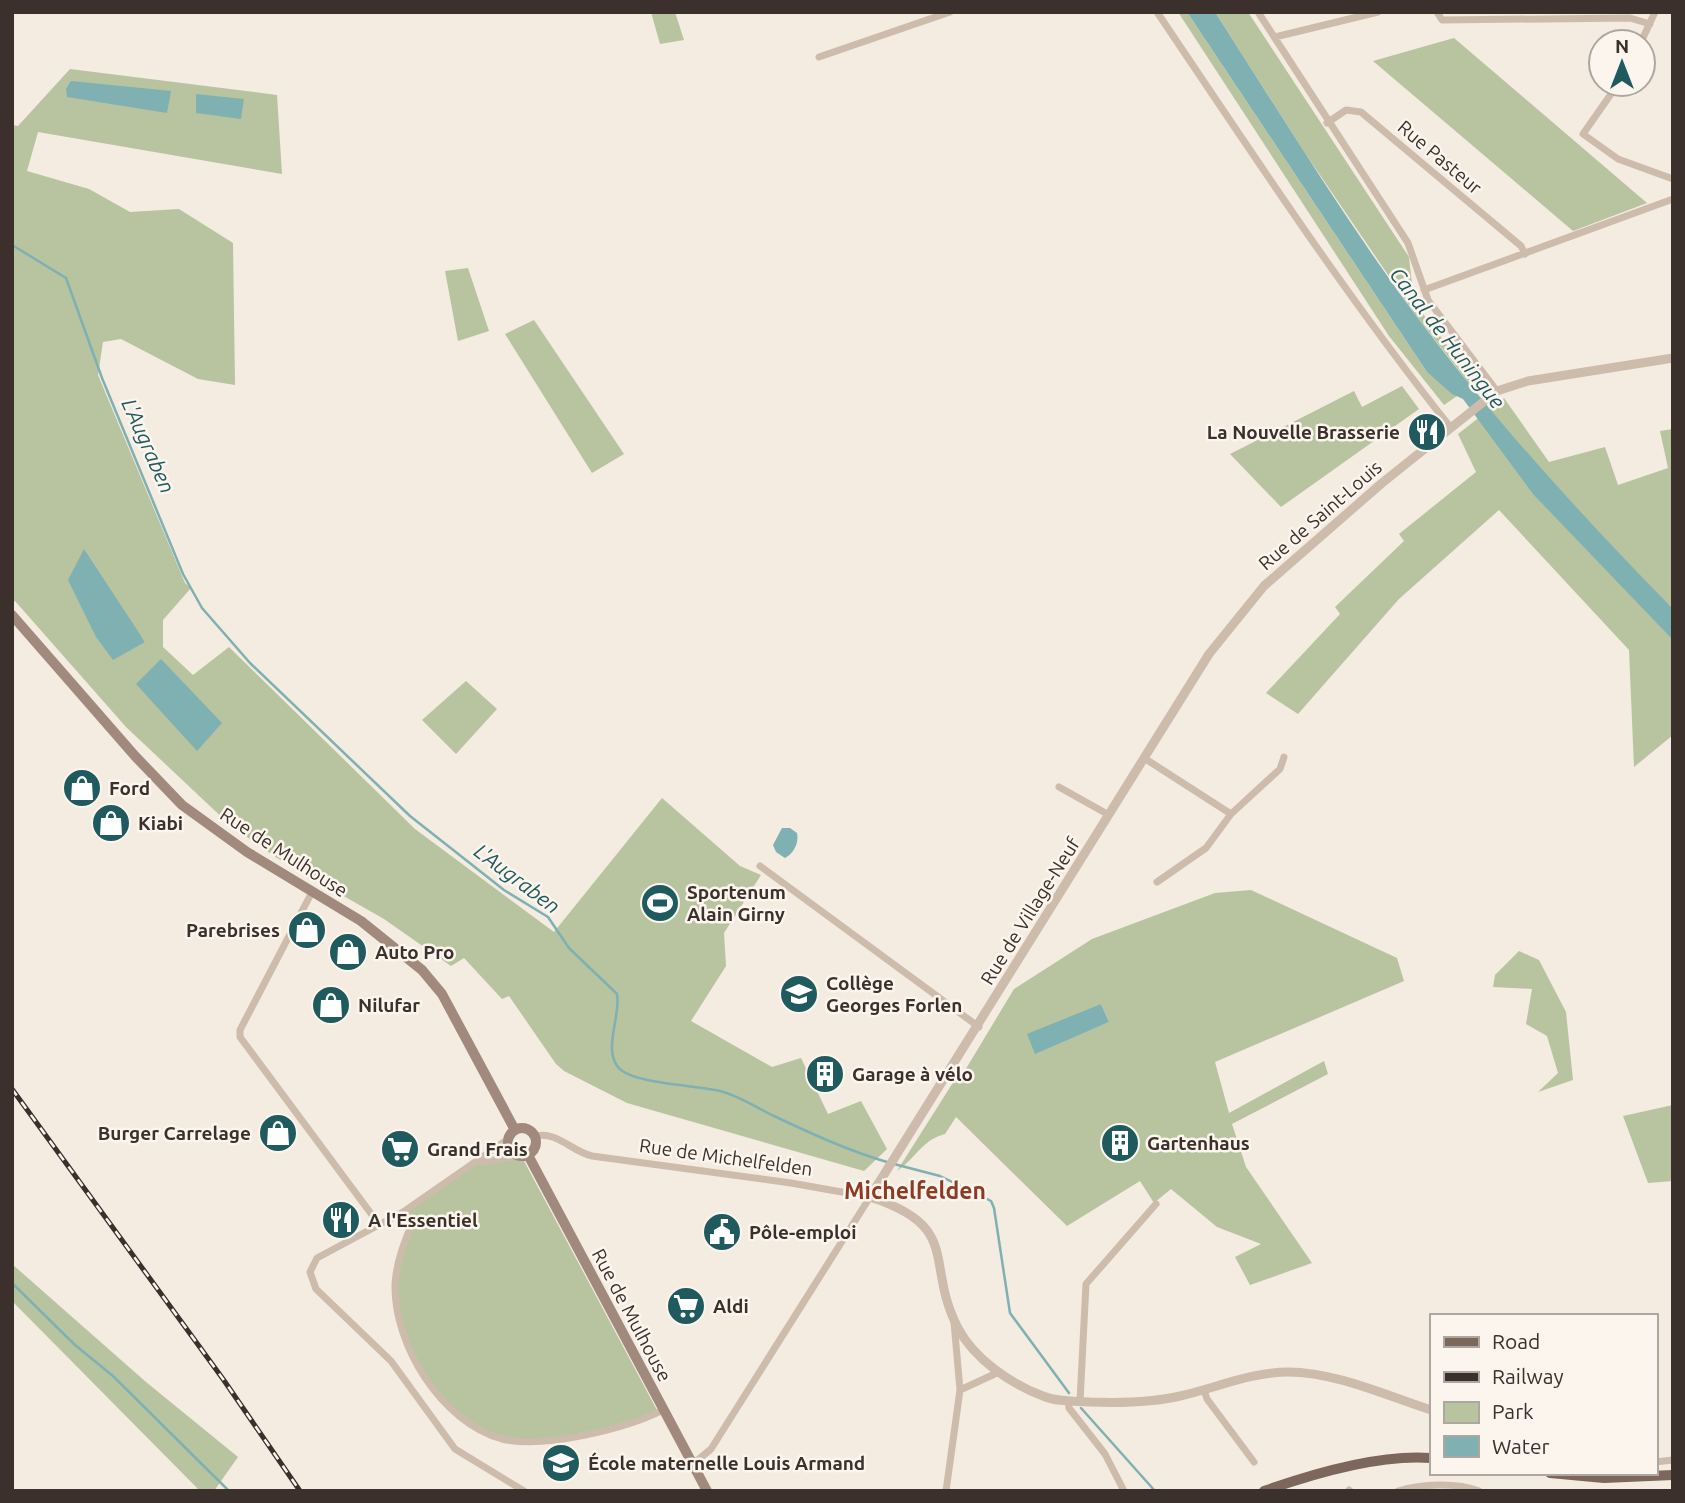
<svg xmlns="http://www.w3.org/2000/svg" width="1685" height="1503" font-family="Ubuntu,sans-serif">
<rect width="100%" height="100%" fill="#f4ebe1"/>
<path fill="#b8c4a0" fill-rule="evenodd" d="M651 12H675L684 40 660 44Z
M1178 12H1187L1427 372 1457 396 1444 405 1389 336Z
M1215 12H1248L1409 257 1414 302 1476 383 1471 386 1414 313 1305 153Z
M1454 38 1647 203 1573 231 1373 61Z
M70 69 277 95 282 174 38 132 27 171 89 189 130 212 179 209 233 243 235 385 198 379 121 339 103 342 98 375 185 583 191 588 163 620V647L193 675 229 647 415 829 554 932 662 798 740 866 761 875 724 933 726 966 691 1021 772 1067 801 1058 828 1114 861 1101 887 1149 864 1171 627 1103 564 1071 556 1064 509 996 502 999 464 958 451 966 384 919 277 858 229 824 126 727 15 601 12 603V125L18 126ZM123 611 145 642 96 637Z
M468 268 489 331 458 341 445 271Z
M534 320 624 454 592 473 505 334Z
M1402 386 1419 409 1281 507 1230 454 1354 391 1362 407Z
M1504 398 1549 462 1605 447 1618 485 1668 468 1660 431 1673 429V735L1634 767 1629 650 1499 510 1399 599 1298 714 1266 693 1340 614 1335 607 1404 541 1399 534 1476 472 1458 434Z
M466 681 497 709 456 754 422 720Z
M1251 890 1397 958 1404 981 1215 1062 1229 1113 1324 1061 1328 1074 1232 1124 1246 1167 1312 1263 1250 1285 1235 1257 1261 1244 1217 1227 1171 1189 1154 1203 1140 1181 1067 1226 956 1117 945 1134C922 1140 917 1157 897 1171L954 1081 958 1082 1014 989 1092 939 1215 893ZM1101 1004 1109 1022 1034 1053Z
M1519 951 1539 960 1566 1012 1573 1080 1538 1092 1558 1073 1547 1036 1526 1024 1532 989 1493 987 1495 975Z
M1673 1105V1181L1648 1183 1623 1116Z
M511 1159 524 1161 658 1412C608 1427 560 1446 507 1439 450 1433 393 1338 395 1285 396 1265 407 1242 412 1223L406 1210 474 1164Z
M12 1264 146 1382 238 1457 214 1491H200L12 1301Z"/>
<path fill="#7fb0b2" d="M1187 12H1215C1280 113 1343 217 1414 313 1493 419 1581 515 1673 609V640L1533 494 1463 399 1452 394 1427 372Z
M71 81 171 91 167 113 67 97 66 89Z
M196 94 244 99 241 119 196 113Z
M84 549 145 642 113 660 96 637 68 580Z
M161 659 222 723 197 751 136 684Z
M782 828H790L797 833C799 843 794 853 785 858L776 852 773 845Z
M1101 1004 1109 1022 1035 1054 1027 1034Z"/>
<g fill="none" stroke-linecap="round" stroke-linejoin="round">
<path stroke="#7fb0b2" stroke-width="2.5" d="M12 245 66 278 102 378 183 574 202 608 250 663 410 816 504 890 548 917 569 948 617 994C621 1016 603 1049 618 1067 631 1084 697 1085 720 1091 740 1096 755 1107 774 1116 810 1133 849 1151 887 1162
M894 1164 940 1176 991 1201 994 1208 1010 1313 1069 1393
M12 1283 75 1345 113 1376 229 1491
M1081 1408 1155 1491"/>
<path stroke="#cdbbac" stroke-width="7" d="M1157 12C1252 153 1345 295 1451 428
M1258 12 1408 243 1428 300 1497 391
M1437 12 1442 20 1630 18 1650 24
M1275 37 1378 12
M1641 42 1655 12
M819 57 950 12
M1618 84 1583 134 1618 159 1673 179
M1327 123 1346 110 1361 112 1521 246 1525 254
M1424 290 1673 199
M1144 758 1231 814
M1059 787 1109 815
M760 866 979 1027
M1157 882 1206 848 1231 814 1280 769 1284 757
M312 892 240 1030V1037L378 1223
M535 1136C557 1131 571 1151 592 1156L791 1183 870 1197 711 1449 693 1464
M508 1139 403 1212 317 1258 310 1272 316 1289 391 1361 455 1449 524 1491
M481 1162 519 1156
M406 1210 412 1223C404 1243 396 1263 395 1285 394 1345 441 1422 502 1439 543 1449 626 1429 663 1410
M960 1390 999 1372
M1204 1390 1207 1399 1254 1462
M1068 1401 1069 1408 1105 1454 1124 1491
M1080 1401 1086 1284 1156 1204
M1655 1462 1673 1460
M1349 1490 1350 1491
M946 1491 960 1390 954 1322
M1398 1491C1422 1484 1455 1482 1479 1491"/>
<path stroke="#cdbbac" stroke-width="9" d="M1431 1410C1387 1396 1336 1372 1288 1372 1251 1372 1216 1388 1180 1396 1151 1403 1119 1403 1090 1402 1075 1401 1057 1402 1043 1396 1011 1384 974 1359 958 1328 924 1263 963 1227 870 1197L1209 654 1264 586 1382 483 1497 391 1528 381 1673 358"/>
<path stroke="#a18a7d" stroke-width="10" d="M12 615 135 756 182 805 247 852 361 921 422 970 442 994 515 1130
M508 1142a14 14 0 1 1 28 0a14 14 0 1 1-28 0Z
M528 1155 707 1491"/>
<path stroke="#7d675c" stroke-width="10" d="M1550 1473 1604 1478 1673 1475
M1264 1491C1312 1474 1381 1454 1431 1458"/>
<defs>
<path id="rail" d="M12 1089 223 1379 300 1491"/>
</defs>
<use href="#rail" stroke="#3b302b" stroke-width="5"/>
<use href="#rail" stroke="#fbf5ee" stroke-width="2.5" stroke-dasharray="8" stroke-linecap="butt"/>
</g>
<defs>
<symbol id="restaurant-disc" viewBox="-11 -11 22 22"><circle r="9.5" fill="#1f5a5e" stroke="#fbf5ee"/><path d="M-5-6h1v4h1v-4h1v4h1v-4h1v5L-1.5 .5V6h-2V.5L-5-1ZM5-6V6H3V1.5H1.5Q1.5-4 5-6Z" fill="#fff"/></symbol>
<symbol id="shop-disc" viewBox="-11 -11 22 22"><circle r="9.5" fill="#1f5a5e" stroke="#fbf5ee"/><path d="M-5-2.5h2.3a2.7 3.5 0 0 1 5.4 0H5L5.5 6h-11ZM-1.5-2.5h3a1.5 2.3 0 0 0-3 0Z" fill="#fff"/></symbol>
<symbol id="stadium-disc" viewBox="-11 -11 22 22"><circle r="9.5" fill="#1f5a5e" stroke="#fbf5ee"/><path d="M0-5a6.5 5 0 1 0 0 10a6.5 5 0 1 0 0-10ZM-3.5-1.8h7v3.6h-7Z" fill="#fff"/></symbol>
<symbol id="school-disc" viewBox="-11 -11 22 22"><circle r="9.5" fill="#1f5a5e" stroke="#fbf5ee"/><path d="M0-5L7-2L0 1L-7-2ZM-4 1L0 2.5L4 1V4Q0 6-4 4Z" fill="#fff"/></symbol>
<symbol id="building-disc" viewBox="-11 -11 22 22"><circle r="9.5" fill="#1f5a5e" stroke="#fbf5ee"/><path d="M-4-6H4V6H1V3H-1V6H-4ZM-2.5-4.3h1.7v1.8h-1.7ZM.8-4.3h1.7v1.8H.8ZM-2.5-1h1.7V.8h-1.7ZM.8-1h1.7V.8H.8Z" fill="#fff"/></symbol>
<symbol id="supermarket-disc" viewBox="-11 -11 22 22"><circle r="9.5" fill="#1f5a5e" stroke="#fbf5ee"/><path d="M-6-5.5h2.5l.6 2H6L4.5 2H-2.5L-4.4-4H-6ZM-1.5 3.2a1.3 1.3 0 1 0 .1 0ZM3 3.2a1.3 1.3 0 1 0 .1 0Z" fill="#fff"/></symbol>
<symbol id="civic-disc" viewBox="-11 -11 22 22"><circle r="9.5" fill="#1f5a5e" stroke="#fbf5ee"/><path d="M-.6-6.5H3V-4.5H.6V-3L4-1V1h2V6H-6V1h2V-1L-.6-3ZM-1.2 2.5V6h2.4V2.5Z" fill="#fff"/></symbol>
</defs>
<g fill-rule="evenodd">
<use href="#restaurant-disc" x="1405" y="410" width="44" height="44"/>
<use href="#shop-disc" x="60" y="766" width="44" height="44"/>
<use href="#shop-disc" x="89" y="801" width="44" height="44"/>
<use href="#stadium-disc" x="638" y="881" width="44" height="44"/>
<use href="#shop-disc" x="285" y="908" width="44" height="44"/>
<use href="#shop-disc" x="326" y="930" width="44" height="44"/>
<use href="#school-disc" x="777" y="972" width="44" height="44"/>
<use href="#shop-disc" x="309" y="983" width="44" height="44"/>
<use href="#building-disc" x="803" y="1052" width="44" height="44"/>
<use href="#shop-disc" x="256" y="1111" width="44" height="44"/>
<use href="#building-disc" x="1098" y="1121" width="44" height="44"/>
<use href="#supermarket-disc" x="378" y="1127" width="44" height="44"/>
<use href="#restaurant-disc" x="319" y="1198" width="44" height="44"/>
<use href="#civic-disc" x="700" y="1210" width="44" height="44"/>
<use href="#supermarket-disc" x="664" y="1284" width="44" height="44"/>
<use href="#school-disc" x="539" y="1441" width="44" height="44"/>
</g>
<g text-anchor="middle" stroke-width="5" stroke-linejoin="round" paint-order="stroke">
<g font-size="19" fill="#3b302b" stroke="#fbf5ee">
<text transform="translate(1440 157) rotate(40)" y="7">Rue Pasteur</text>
<text transform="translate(1320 515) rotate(-41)" y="7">Rue de Saint-Louis</text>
<text transform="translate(284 852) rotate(33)" y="7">Rue de Mulhouse</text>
<text transform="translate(1030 911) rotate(-58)" y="7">Rue de Village-Neuf</text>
<text transform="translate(726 1157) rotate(8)" y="7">Rue de Michelfelden</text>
<text transform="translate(632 1315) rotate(62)" y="7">Rue de Mulhouse</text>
</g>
<g font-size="19" font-weight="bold" fill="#3b302b" stroke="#fbf5ee" text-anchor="start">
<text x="1400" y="439" text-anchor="end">La Nouvelle Brasserie</text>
<text x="109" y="795">Ford</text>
<text x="138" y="830">Kiabi</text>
<text x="687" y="899">Sportenum<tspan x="687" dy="22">Alain Girny</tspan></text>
<text x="280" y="937" text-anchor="end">Parebrises</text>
<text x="375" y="959">Auto Pro</text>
<text x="826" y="990">Collège<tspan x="826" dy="22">Georges Forlen</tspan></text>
<text x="358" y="1012">Nilufar</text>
<text x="852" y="1081">Garage à vélo</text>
<text x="251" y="1140" text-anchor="end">Burger Carrelage</text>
<text x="1147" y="1150">Gartenhaus</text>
<text x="427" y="1156">Grand Frais</text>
<text x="368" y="1227">A l'Essentiel</text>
<text x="749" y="1239">Pôle-emploi</text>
<text x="713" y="1313">Aldi</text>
<text x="588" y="1470">École maternelle Louis Armand</text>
</g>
<g font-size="21" font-style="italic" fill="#1f5a5e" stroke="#fbf5ee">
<text transform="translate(1447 338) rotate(52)" y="7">Canal de Huningue</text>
<text transform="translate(148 446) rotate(66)" y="7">L'Augraben</text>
<text transform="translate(517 879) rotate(37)" y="7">L'Augraben</text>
</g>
<g font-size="23" font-weight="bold" fill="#8c3b22" stroke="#fbf5ee">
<text x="915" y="1199">Michelfelden</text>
</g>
</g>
<rect width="1685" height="1503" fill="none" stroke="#3b302b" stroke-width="28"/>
<rect x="1430" y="1314" width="228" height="161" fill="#fbf5ee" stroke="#aea6a0" stroke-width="2"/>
<rect x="1444" y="1337" width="35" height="10" fill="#7d675c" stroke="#aea6a0" stroke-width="2"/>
<text x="1492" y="1349" font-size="21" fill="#3b302b">Road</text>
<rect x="1444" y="1372" width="35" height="10" fill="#3b302b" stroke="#aea6a0" stroke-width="2"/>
<text x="1492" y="1384" font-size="21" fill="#3b302b">Railway</text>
<rect x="1444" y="1402" width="35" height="21" fill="#b8c4a0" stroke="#aea6a0" stroke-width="2"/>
<text x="1492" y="1419" font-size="21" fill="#3b302b">Park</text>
<rect x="1444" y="1436" width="35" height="21" fill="#7fb0b2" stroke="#aea6a0" stroke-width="2"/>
<text x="1492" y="1454" font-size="21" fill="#3b302b">Water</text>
<g transform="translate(1622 63)"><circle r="33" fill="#fbf5ee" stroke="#aea6a0" stroke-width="2"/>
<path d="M0-5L12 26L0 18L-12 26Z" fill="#1f5a5e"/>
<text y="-10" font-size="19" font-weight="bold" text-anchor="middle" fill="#3b302b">N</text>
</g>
</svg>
